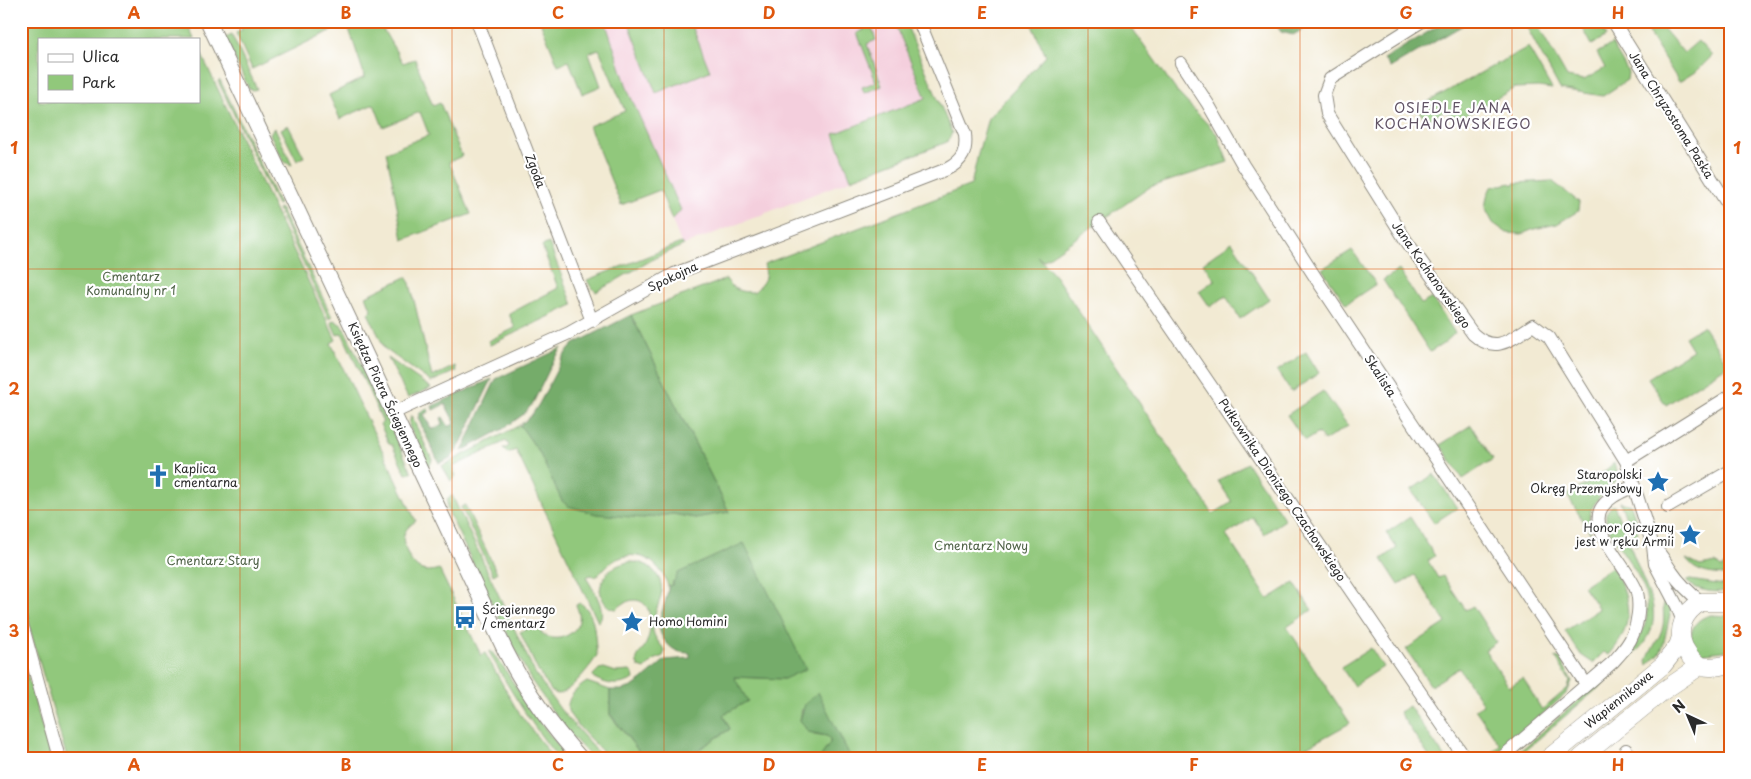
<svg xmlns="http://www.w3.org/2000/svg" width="1751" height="779" font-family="'Playpen Sans',sans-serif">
<rect width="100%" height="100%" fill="#fff"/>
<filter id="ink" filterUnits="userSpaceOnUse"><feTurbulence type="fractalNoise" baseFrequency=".02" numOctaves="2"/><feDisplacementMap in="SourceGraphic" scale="10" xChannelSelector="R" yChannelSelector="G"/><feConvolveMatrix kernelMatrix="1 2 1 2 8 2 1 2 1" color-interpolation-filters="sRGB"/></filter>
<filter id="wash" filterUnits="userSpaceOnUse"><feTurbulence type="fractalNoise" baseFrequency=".0096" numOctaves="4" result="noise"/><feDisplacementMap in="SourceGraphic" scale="20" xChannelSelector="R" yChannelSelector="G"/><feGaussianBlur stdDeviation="1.12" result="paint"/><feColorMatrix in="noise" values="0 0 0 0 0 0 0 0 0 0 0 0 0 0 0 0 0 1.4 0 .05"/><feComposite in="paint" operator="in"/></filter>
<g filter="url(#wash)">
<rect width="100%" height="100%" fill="#f2ead3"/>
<path fill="#f4cfdd" d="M605 21H905L952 133 947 142 684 245 681 243 672 220 681 210 629 93Z"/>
<path fill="#91c87b" stroke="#5e7a53" d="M21 21H186L194 39H39V101H199V49L336 340 331 343 416 521C401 531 401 539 408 555 415 569 423 574 439 569L481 655 485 653 517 710 553 758H67L21 598Z
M231 21H378L403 63 415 59 433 106 440 103 462 156 449 162 471 214 403 240 393 184 386 152 429 135 420 112 383 127 374 104 340 119 329 95 365 77 347 23 252 69 236 33 242 30 239 24 233 26Z
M540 21H605L629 93 681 210 672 220 660 190 621 205 589 126 625 111 599 49 589 53 601 86 582 94 569 61 558 65Z
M628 21H690L710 71 656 93Z
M861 21H870L876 40 867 44 882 86 864 93 862 87 876 82 857 33 864 30Z
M894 21H905L952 133 947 142 851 179 834 134 926 98Z
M1030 21H1127L1178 93 1217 134 1228 162 1150 187 1043 261 1037 256 1056 277 1213 514 1232 502 1218 481 1247 463 1285 520 1264 534 1253 517 1226 535 1268 599 1294 583 1312 610 1287 627 1350 723 1287 758H850L802 709 800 720 814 734 827 736 830 739V743L820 758H686L730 729 723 715 733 677 784 679 673 581 672 585 668 586C660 561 638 547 613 561 606 565 602 572 596 577L591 575 586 577C592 588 609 612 598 622L516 450 507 453 503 448H507L509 445 506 441 453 467 456 476 451 481 442 466 520 425 539 452 562 501 642 518 673 514 695 518 729 512 631 315 726 279C734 291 740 292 754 292 764 282 768 278 764 264L971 185 979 150 988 118 1046 56Z
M1521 21H1535L1567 77 1584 80 1605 68 1597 53 1612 44 1628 72 1627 80 1603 96 1560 89 1525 24Z
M1579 21H1597L1606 36 1592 45Z
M1641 21H1657L1684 53 1698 41 1712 56 1698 70 1679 82Z
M232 35 257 89 253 90 249 89 225 38Z
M1528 47 1552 89 1538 87 1515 88 1459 119 1444 111 1426 121 1418 107Z
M220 80 279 204 277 205 218 81Z
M288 125 304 157 297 161 281 129Z
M275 128 292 165 284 162 270 134 272 130Z
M1552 181 1579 202 1578 211 1557 224 1534 229 1522 234 1507 233 1493 223 1485 208 1487 196 1491 187 1511 183 1513 185 1514 183Z
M280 208 332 317 329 319 278 209Z
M1232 242 1269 299 1240 319 1226 296 1210 307 1199 291 1215 280 1203 263Z
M549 243 573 305 490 345 488 341 515 328 509 314 558 288 542 246Z
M681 243 684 245 657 257 596 292 591 287 587 280Z
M1352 250 1376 284 1346 304 1322 269Z
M1399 270 1421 304 1432 298 1455 333 1443 344 1430 352 1383 280Z
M406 277 410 283 432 377 455 366 456 371 431 382 385 349 368 313 372 311 366 296Z
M334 320 343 326 412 473 406 474 392 445 389 444 380 424 383 422 342 333 337 335 331 322Z
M1703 326 1728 365 1666 405 1648 378 1693 350 1685 337Z
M1306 352 1319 373 1291 392 1277 371Z
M388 358 431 388 408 398Z
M1323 391 1348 426 1324 441 1318 433 1305 441 1287 415Z
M411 415 432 459 431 463 427 466 409 426Z
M1471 425 1493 459 1463 479 1440 445Z
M1614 463 1618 474 1617 480 1604 489V492C1590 508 1587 513 1591 534L1567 495 1594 480Z
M1434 474 1457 508 1434 523 1411 490Z
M452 495 535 673 560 709 603 758H592L566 730 531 680 498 616 447 509V500Z
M1620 502 1631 505 1638 526 1636 546Z
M465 505 497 573 493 575 461 507Z
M1612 505H1614L1652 602C1660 639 1635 653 1610 674L1611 677 1516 758H1512L1618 666C1640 644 1656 616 1642 584 1636 570 1626 557 1618 545 1612 535 1605 525 1606 513Z
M1410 517 1435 556 1428 561 1438 578 1443 576 1466 610 1473 606 1496 642 1485 650 1509 687 1523 678 1542 710 1568 688 1570 681 1555 657 1561 660 1572 681 1567 693 1492 758H1485L1500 745 1475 709 1483 704 1459 668 1431 686 1406 649 1446 623 1415 575 1399 585 1382 559 1397 548 1386 533Z
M1686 559 1700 566 1716 563 1721 568 1730 563V576C1712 573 1697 575 1686 559Z
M629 562C639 562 647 563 654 571 673 594 650 608 653 631 655 640 661 644 665 651L663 656 654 660 645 669 639 667C637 664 636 662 637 659 637 656 641 652 643 649 649 640 651 629 650 619 649 597 630 595 617 609 606 609 602 600 600 590 602 574 613 565 629 562Z
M1612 567C1632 599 1635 626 1609 655L1604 652 1593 663 1581 655 1565 631 1599 609 1583 586Z
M1690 580 1730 586V591C1716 593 1697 592 1686 581Z
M1666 595 1671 610 1663 646 1660 653 1648 665 1647 662C1650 649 1660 639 1663 626 1665 616 1661 603 1666 595Z
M580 603C597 613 594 638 597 655 593 664 573 687 564 692 560 695 556 694 552 692L538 671 520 632 536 625C545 646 574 640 579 621 580 615 578 610 576 605Z
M1711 615 1730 616V650L1699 654C1685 639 1691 619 1711 615Z
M1371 648 1383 667 1354 686 1341 667Z
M491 651 505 669 528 707 568 758H558C531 724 509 689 489 652Z
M21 653 51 758H21Z
M604 668 616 672 630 671 633 674 634 679C619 687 608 685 594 678L593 675 599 669Z
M587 682 610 690V715L644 758H609C600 749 570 720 568 710 566 698 577 688 587 682Z
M1409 706 1445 758H1430L1399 712Z"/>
<path fill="#74ac6b" stroke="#506c4b" d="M1273 21H1318L1293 35 1281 32Z
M1446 21H1470L1390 68 1384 59Z
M631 315 729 512 695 518 673 514 642 518 596 514 568 506 562 501 539 452 520 425 531 416 539 404 565 354 574 344Z
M562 348 553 362 533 403 524 414 503 429 462 451 496 379Z
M492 379 459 447 451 458 439 463 418 418 420 412 428 408 429 412 424 414 432 430 443 424 441 418 443 417 449 427 455 423 445 404 433 410 432 406Z
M744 543 806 669 784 679 734 677 748 701 723 715 730 729 686 758H644L610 714V690H622L632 687 642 680 665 660 690 658V653C680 653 673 651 666 642 650 625 668 606 668 586L672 585 678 573Z
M818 692 851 758H820L830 743V739L827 736 808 732 800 720 805 704Z"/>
</g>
<g filter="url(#ink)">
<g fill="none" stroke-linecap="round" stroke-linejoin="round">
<defs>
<path id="minor" d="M477 21 592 321
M1422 21 1330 79 1324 95 1327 114 1405 239 1473 334C1496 355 1511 339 1533 325L1549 337 1626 461 1653 546 1655 564 1677 606 1683 622
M1613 21 1730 208
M1181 63 1208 104 1243 165 1319 283 1586 684
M1099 222 1465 758
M393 413 569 333 674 274 947 169C963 161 967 151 965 134L919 21
M1626 461 1730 396
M1668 507 1730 471
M1653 546C1662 555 1665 562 1672 572 1680 584 1690 593 1701 602
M21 620 59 758
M1626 750 1632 758
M1501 758 1613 662C1621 653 1629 645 1633 634 1638 622 1640 605 1637 592 1630 569 1586 530 1602 507 1610 496 1622 492 1634 486"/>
<path id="tertiary" d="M208 21 506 652C526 691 551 726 580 758"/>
<path id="secondary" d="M1730 602H1701C1684 612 1676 629 1684 647 1688 654 1692 661 1699 665 1708 669 1721 666 1730 664
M1549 758 1663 665 1678 646 1681 637
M1581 758 1663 691 1700 666"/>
</defs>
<use href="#minor" stroke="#8e8a7f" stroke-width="14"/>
<use href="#tertiary" stroke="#8e8a7f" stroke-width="17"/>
<use href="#secondary" stroke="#8e8a7f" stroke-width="19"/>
<use href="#minor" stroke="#fff" stroke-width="12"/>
<use href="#tertiary" stroke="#fff" stroke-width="15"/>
<use href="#secondary" stroke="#fff" stroke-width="18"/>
</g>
</g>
<path fill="none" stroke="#df570e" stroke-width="1" stroke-opacity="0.55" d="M240 21V758M452 21V758M664 21V758M876 21V758M1088 21V758M1300 21V758M1512 21V758M21 269H1730M21 510H1730"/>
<defs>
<symbol id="church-bare" viewBox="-9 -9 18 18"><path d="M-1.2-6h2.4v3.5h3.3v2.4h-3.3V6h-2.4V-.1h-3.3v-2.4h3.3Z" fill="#1f6fb2" stroke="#fff" stroke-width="2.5" paint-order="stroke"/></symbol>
<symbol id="sight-bare" viewBox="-9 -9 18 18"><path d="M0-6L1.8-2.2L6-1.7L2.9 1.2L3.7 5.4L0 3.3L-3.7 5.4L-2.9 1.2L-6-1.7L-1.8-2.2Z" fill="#1f6fb2" stroke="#fff" stroke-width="2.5" paint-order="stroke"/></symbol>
<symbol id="bus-bare" viewBox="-9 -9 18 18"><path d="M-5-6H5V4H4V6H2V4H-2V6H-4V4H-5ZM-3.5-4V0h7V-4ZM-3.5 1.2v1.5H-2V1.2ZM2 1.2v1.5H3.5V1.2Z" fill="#1f6fb2" stroke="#fff" stroke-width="2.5" paint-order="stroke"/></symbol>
</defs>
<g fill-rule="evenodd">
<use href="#church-bare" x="142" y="460" width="32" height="32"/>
<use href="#sight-bare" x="1642" y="466" width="32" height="32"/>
<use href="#sight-bare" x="1674" y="519" width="32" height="32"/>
<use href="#bus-bare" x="449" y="601" width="32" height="32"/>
<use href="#sight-bare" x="616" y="606" width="32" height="32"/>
</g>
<g text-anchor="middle" stroke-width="4.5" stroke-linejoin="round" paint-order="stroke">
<g font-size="12" fill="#2b2b2b" stroke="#fff">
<text transform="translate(1671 115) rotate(58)" y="4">Jana Chryzostoma Paska</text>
<text transform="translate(535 171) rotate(69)" y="4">Zgoda</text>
<text transform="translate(1431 275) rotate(55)" y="4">Jana Kochanowskiego</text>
<text transform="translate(673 277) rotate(-25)" y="4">Spokojna</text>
<text transform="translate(1380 376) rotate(57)" y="4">Skalista</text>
<text transform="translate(385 395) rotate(65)" y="4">Księdza Piotra Ściegiennego</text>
<text transform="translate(1282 490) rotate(56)" y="4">Pułkownika Dionizego Czachowskiego</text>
<text transform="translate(1619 700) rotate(-39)" y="4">Wapiennikowa</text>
</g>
<g font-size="12" fill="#4f6247" stroke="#fff">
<text x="131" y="281">Cmentarz<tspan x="131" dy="14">Komunalny nr 1</tspan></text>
<text x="981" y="550">Cmentarz Nowy</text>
<text x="213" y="565">Cmentarz Stary</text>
</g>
<g font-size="12" fill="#2b2b2b" stroke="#fff" text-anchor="start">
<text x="174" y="473">Kaplica<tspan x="174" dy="14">cmentarna</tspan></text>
<text x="1642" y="479" text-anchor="end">Staropolski<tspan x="1642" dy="14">Okręg Przemysłowy</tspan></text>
<text x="1674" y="532" text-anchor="end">Honor Ojczyzny<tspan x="1674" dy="14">jest w ręku Armii</tspan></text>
<text x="482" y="614">Ściegiennego<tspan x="482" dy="14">/ cmentarz</tspan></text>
<text x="649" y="626">Homo Homini</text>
</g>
<g font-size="14" letter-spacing="1" fill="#615365" stroke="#fff">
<text x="1453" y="113">OSIEDLE JANA<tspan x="1453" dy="16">KOCHANOWSKIEGO</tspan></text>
</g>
</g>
<rect width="1751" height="779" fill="none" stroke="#fff" stroke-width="55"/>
<rect x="38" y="38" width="162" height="65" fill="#ffffff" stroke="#aaaaaa"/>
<rect x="48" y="54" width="25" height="8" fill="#ffffff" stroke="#aaaaaa"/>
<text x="82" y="62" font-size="15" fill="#2b2b2b">Ulica</text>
<rect x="48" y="75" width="25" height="15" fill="#91c87b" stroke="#aaaaaa"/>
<text x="82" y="88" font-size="15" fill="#2b2b2b">Park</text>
<g transform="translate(1688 716) rotate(316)" stroke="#ffffff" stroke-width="4" paint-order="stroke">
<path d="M0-4L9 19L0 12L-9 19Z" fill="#2b2b2b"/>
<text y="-8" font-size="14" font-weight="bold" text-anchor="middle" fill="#2b2b2b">N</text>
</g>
<rect x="28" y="28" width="1696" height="724" fill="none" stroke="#df570e" stroke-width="2"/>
<g font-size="16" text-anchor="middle" font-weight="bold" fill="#df570e">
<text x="134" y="19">A</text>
<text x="346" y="19">B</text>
<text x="558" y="19">C</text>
<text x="769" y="19">D</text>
<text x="982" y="19">E</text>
<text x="1194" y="19">F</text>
<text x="1406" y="19">G</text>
<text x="1618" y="19">H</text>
<text x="14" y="154">1</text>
<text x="1737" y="154">1</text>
<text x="14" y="395">2</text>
<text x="1737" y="395">2</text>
<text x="14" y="637">3</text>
<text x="1737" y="637">3</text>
<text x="134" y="771">A</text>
<text x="346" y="771">B</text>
<text x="558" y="771">C</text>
<text x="769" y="771">D</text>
<text x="982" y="771">E</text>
<text x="1194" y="771">F</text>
<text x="1406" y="771">G</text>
<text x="1618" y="771">H</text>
</g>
</svg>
